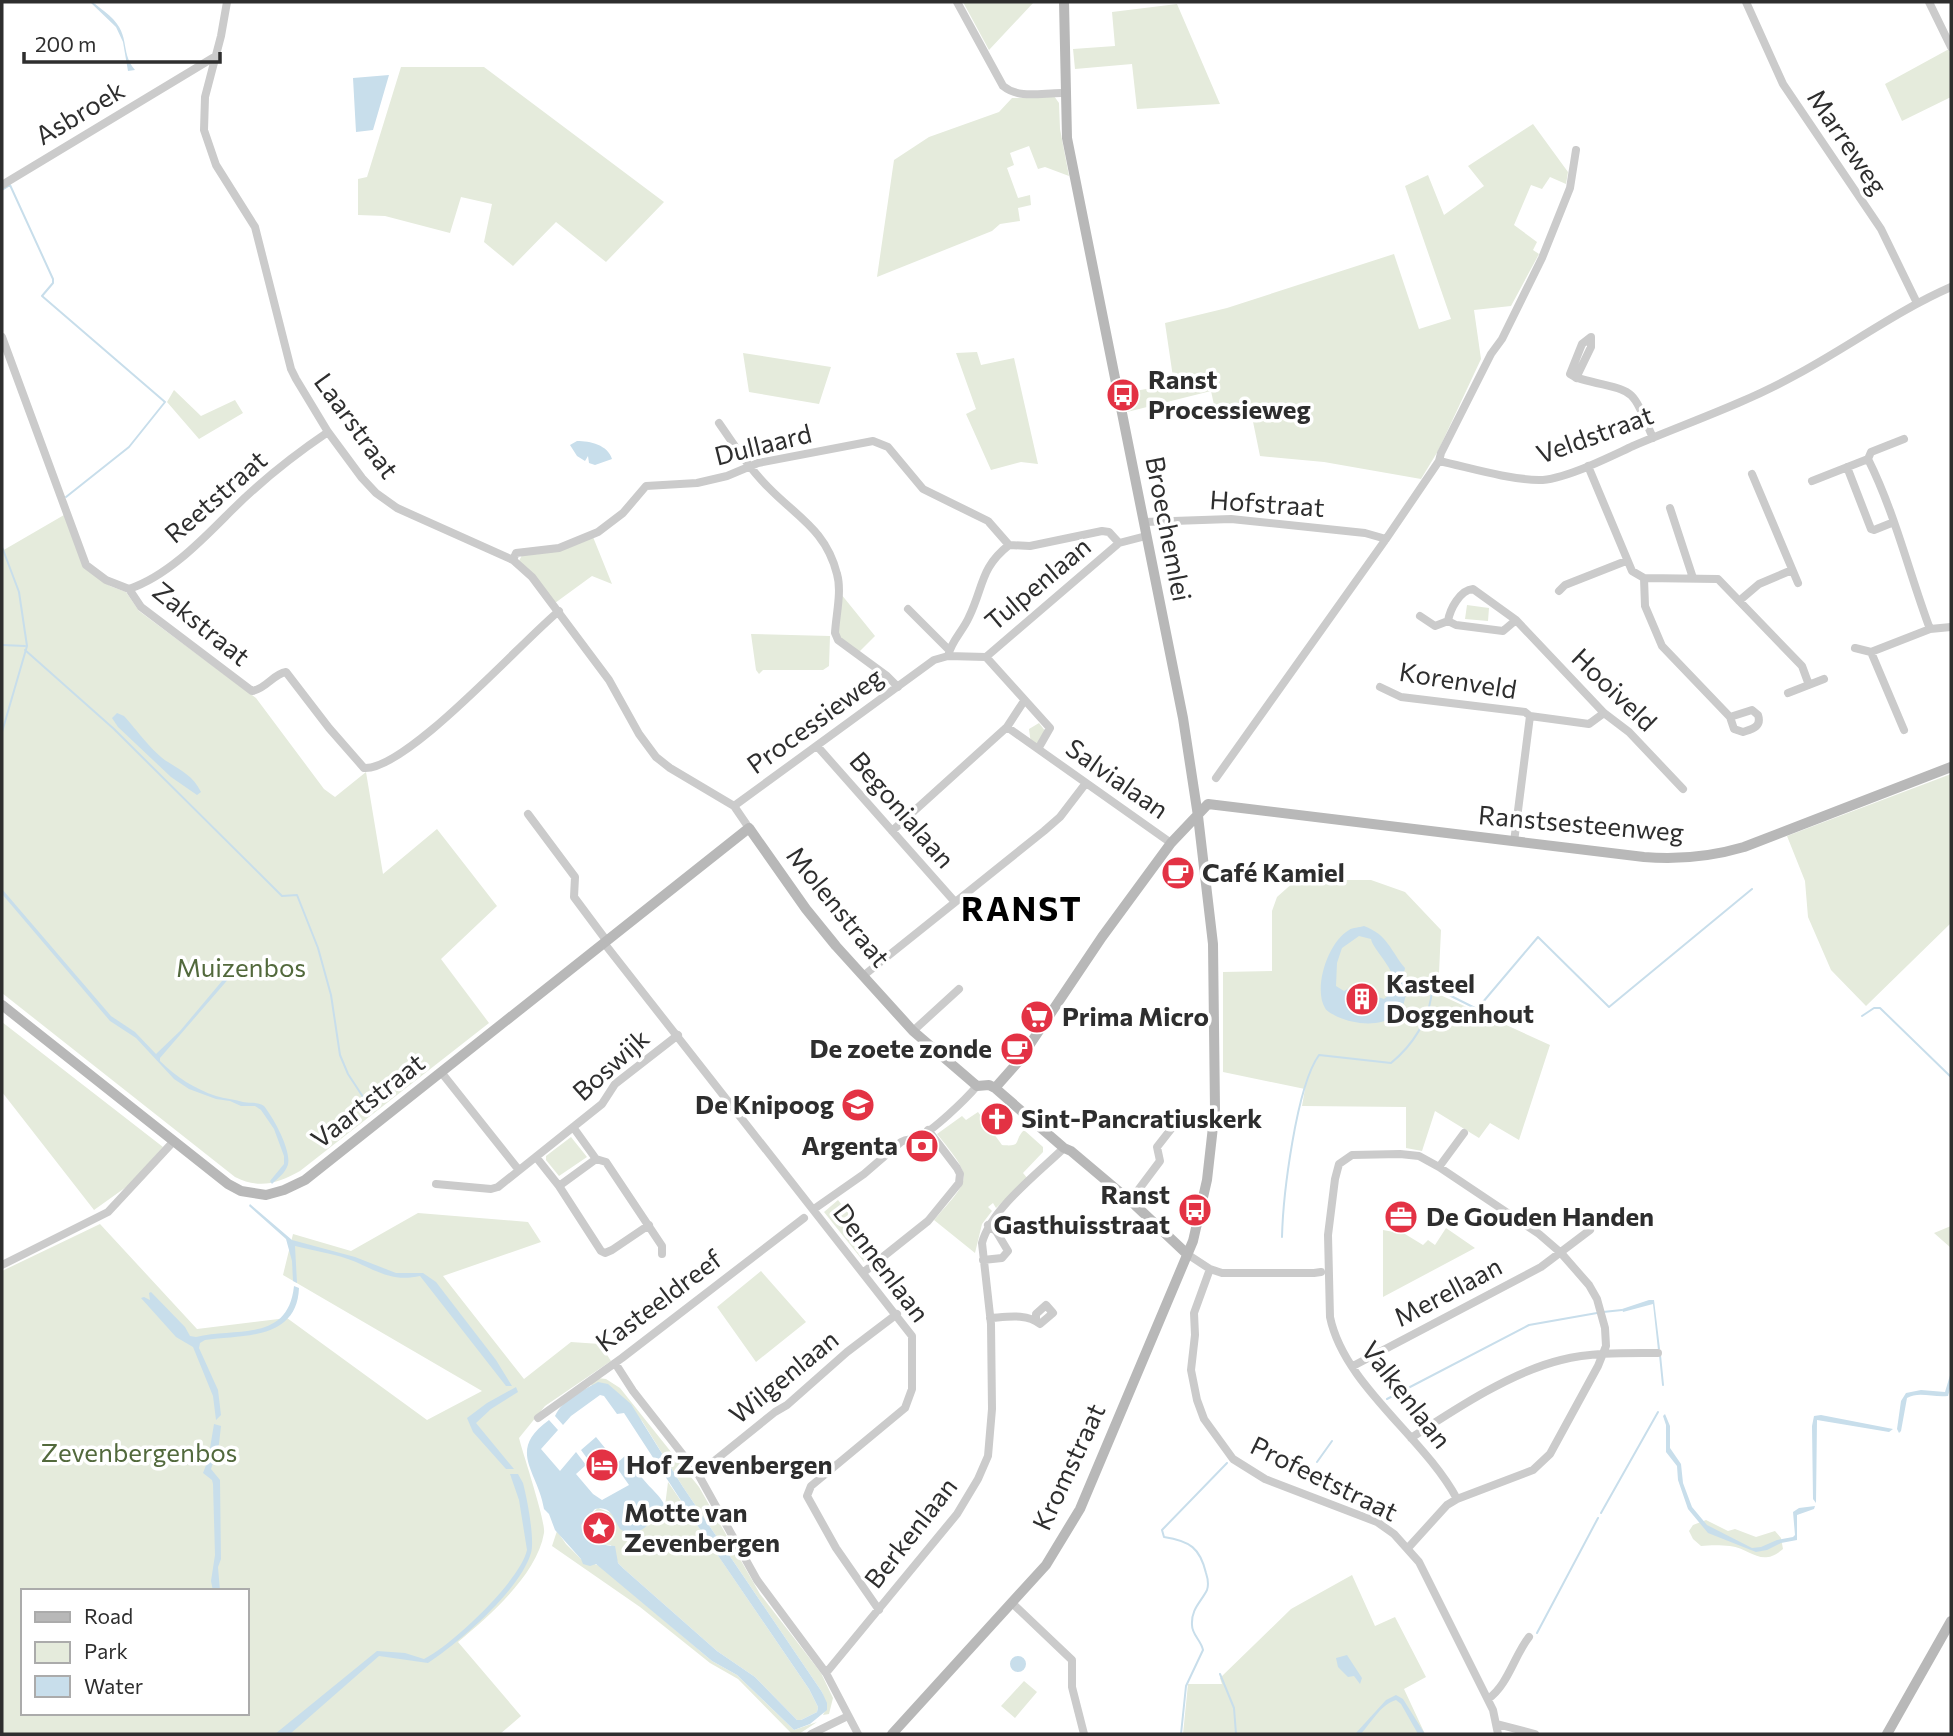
<svg xmlns="http://www.w3.org/2000/svg" width="1953" height="1736" font-family="Commissioner,sans-serif">
<rect width="100%" height="100%" fill="#fff"/>
<path fill="#e5ebdc" fill-rule="evenodd" d="M963 2H1034L989 50Z
M1177 4 1220 104 1137 109 1132 64 1075 69 1073 49 1115 46 1112 12Z
M1949 49 1951 55V97L1902 121 1885 84Z
M401 67H484L664 202 606 262 556 222 513 266 484 242 492 204 461 197 450 233 385 216 358 215V179L367 177Z
M1054 96 1059 103 1060 129 1069 176 1045 167 1038 169 1029 146 1010 153 1014 165 1007 168 1018 198 1030 195 1031 205 1018 208 1020 221 1000 224 992 231 877 277 894 160 929 137 999 112 1012 98H1037Z
M1533 124 1568 172 1566 184 1550 177 1542 189 1531 185 1514 225 1537 242 1533 250 1539 254 1511 306 1474 310 1481 359 1438 451 1421 479 1324 462 1260 456 1250 407 1216 414 1211 391 1127 412 1124 393 1174 384 1165 323 1227 308 1394 254 1419 329 1451 319 1405 186 1428 175 1444 215 1484 186 1468 166Z
M977 352 981 365 1014 358 1038 464 1021 462 991 470 966 414 976 409 956 353Z
M743 353 831 367 819 404 749 392Z
M174 390 201 416 235 400 243 413 199 439 167 402Z
M64 515 81 561 88 571 110 586 126 592 139 611 256 698 324 789 335 797 366 772 383 874 437 829 497 906 441 959 489 1023 300 1171C277 1184 259 1189 235 1177L2 993V551Z
M593 537 612 584 592 576 555 603 519 561 522 555C548 553 570 548 593 537Z
M841 594 875 636 858 653 839 639 837 633Z
M1467 605 1489 608 1488 621 1465 619Z
M751 634 830 636 829 666 823 670H763L759 674 756 670Z
M1039 723 1046 732 1037 743 1031 744 1029 729Z
M1951 774V923L1866 1006 1831 970 1808 917 1805 881 1787 836Z
M1334 880H1371L1405 892 1441 930 1438 994 1550 1045 1519 1140 1490 1123 1479 1138 1435 1111 1422 1151 1406 1148V1107L1302 1106 1305 1089 1223 1072V972L1272 971V911L1277 897 1295 881 1330 884Z
M2 1022 163 1147 129 1185 94 1210 2 1092Z
M978 1112 1002 1145C1023 1147 1013 1141 1024 1130L1043 1147V1152L1023 1173 1028 1179 996 1208 993 1203 988 1207 992 1211 982 1224 975 1253 934 1220C972 1176 974 1180 937 1134L962 1116 966 1120Z
M571 1137 587 1157 559 1176 546 1160V1156Z
M838 1200 878 1251 864 1262 824 1212Z
M418 1213 528 1222 541 1242 443 1276 524 1379 571 1342 600 1344 611 1361 545 1406 519 1438C523 1454 546 1522 544 1533 537 1575 489 1616 458 1642L521 1716 500 1734H2V1271L100 1224 197 1329 287 1318 427 1420 482 1391 283 1275 293 1234 351 1251ZM23 1591H247V1713H23Z
M1951 1226V1248L1934 1233Z
M1446 1228 1475 1248 1383 1297V1230L1405 1234 1423 1245 1428 1240 1435 1245Z
M761 1271 806 1322 756 1362 717 1307Z
M597 1378 606 1379 620 1388 699 1487 760 1594 821 1673 833 1698 829 1714 823 1715 827 1707 822 1692 683 1487 642 1421 591 1385Z
M668 1482 809 1689 818 1707 817 1712 801 1720H797L755 1677 717 1651 624 1569 618 1563 611 1545 592 1544C585 1539 579 1531 582 1522L598 1508 611 1513 615 1519 654 1516 665 1506Z
M1706 1520 1728 1531 1735 1529 1756 1537 1775 1531 1781 1538 1783 1549C1761 1568 1752 1549 1730 1546 1721 1545 1710 1545 1701 1546L1693 1539 1689 1531 1693 1525Z
M557 1531 566 1544 581 1559 600 1566 712 1661 737 1675 794 1730 817 1722 799 1734H792L738 1679 710 1663 640 1607 552 1546Z
M1352 1575 1375 1626 1395 1617 1426 1677 1404 1689 1425 1734H1183L1188 1684H1222L1220 1678 1291 1609Z
M1024 1681 1037 1692 1015 1718 1001 1706Z"/>
<path fill="#c8deeb" fill-rule="evenodd" d="M90 2C96 3 98 7 104 11 134 34 118 50 135 70L128 71 123 42 116 27Z
M389 75 373 130 356 132 353 78Z
M577 441C590 441 608 445 612 459L595 465 589 463 588 456 585 461 577 456 570 445Z
M117 713 124 716C136 729 153 753 168 762 182 771 193 776 201 792L197 795 171 777 118 727 112 718Z
M2 889 111 1016 135 1032 156 1054 180 1031 222 981 229 974 231 976 160 1058V1061C176 1077 195 1089 216 1096 225 1099 234 1099 243 1102 251 1104 257 1101 264 1106 273 1117 294 1154 287 1167 284 1174 277 1179 272 1184L270 1181 284 1164V1156L274 1129 261 1110 255 1106H241L230 1101 216 1099 189 1089 174 1079 136 1038 110 1021 2 894Z
M1364 926C1388 935 1390 950 1405 968L1404 973 1398 977 1401 982 1415 983 1427 987 1426 991H1407C1405 997 1404 1006 1400 1011 1385 1028 1356 1025 1338 1017 1334 1015 1327 1012 1325 1008 1313 988 1328 942 1349 930 1353 927 1359 928 1364 926ZM1359 936 1371 939C1374 954 1411 980 1384 999L1378 997 1371 985H1366L1365 993 1371 994 1367 1010 1352 1008 1354 992H1362L1363 984H1356L1344 991 1336 986 1337 963 1342 948Z
M250 1204 292 1240 355 1257 396 1273H423L436 1282 496 1360 512 1386H506L420 1276C394 1282 378 1272 356 1262 337 1254 315 1251 295 1246L297 1283 293 1281 292 1261 286 1239 249 1206Z
M294 1286 299 1288C297 1340 243 1335 205 1340L200 1343 199 1348 218 1390 221 1415 216 1420 213 1396 193 1347 176 1337 141 1298 144 1297 150 1300 149 1293 151 1292 185 1327 190 1336 196 1337C236 1327 288 1343 294 1286Z
M1649 1300H1654L1660 1349 1658 1350 1653 1304 1623 1312 1622 1309Z
M1951 1372V1385L1948 1396C1934 1398 1919 1391 1907 1398L1901 1431 1899 1433 1897 1429 1901 1401 1906 1393 1921 1390 1945 1392Z
M598 1382 608 1384 631 1404 683 1487 822 1692 827 1703V1710L810 1724 794 1730 737 1675 712 1661 596 1564 590 1566 583 1564 581 1559 555 1530 549 1514 544 1509C538 1471 506 1451 549 1420L558 1430 541 1449 560 1471 576 1452 586 1465 576 1474 593 1494 602 1500 629 1485 615 1465 626 1455C632 1463 637 1472 643 1479 651 1489 660 1495 665 1506 652 1518 641 1542 620 1529 613 1518 611 1505 595 1509L581 1525C585 1546 597 1544 615 1546L618 1563 624 1569 717 1651 755 1677 797 1720H801L817 1712 818 1707 809 1689 693 1519 624 1413 617 1414 604 1396 600 1395 571 1416 563 1425 555 1416C563 1399 582 1391 598 1382Z
M516 1387 518 1392 491 1409 476 1423 514 1469H506L473 1432 467 1418 487 1403Z
M1665 1414 1670 1426V1448L1681 1464 1683 1483 1692 1507 1707 1525 1752 1548 1761 1547 1777 1540 1793 1537 1795 1535 1793 1512 1799 1508 1815 1506 1814 1509 1797 1515V1540L1781 1543 1767 1550 1756 1552 1708 1533 1688 1509 1678 1480 1677 1466 1666 1452V1425L1663 1416Z
M1821 1415 1893 1429 1889 1432 1817 1420 1816 1503 1813 1499 1812 1426 1814 1416Z
M214 1424 221 1426 219 1444 211 1469 220 1480 221 1559 218 1567 220 1591H213L211 1581 215 1555 213 1484 212 1480 203 1473 208 1460Z
M596 1437 605 1448 589 1461 581 1450Z
M510 1474H518L523 1483C527 1498 535 1539 531 1553 520 1590 460 1642 428 1663L379 1656 290 1734H275L377 1651 405 1653 424 1659C452 1645 520 1581 527 1550L519 1500Z
M1347 1655 1362 1678 1360 1684 1354 1676 1348 1677 1338 1667 1336 1658Z
M1010 1664a8 8 0 1 1 16 0a8 8 0 1 1-16 0Z
M1396 1695 1403 1699 1425 1734H1418L1401 1704 1396 1700C1381 1704 1371 1723 1361 1734H1355L1386 1700Z"/>
<g fill="none" stroke-linecap="round" stroke-linejoin="round">
<path stroke="#c8deeb" stroke-width="2" d="M2 190 10 185 53 279V283L42 296 165 402 129 447 66 497
M2 547 19 592 27 646 2 732
M2 645 25 646
M25 650 114 729 282 896 297 895 318 948 331 995 340 1055 348 1074 367 1103
M1862 1016 1874 1008H1880L1951 1077
M1282 1237C1283 1196 1296 1087 1319 1055L1391 1063C1413 1045 1429 1020 1432 991H1441L1477 1009 1538 937 1609 1007 1752 889
M1603 1312 1622 1310
M1660 1355 1663 1385
M1387 1399 1529 1325 1597 1313
M1317 1462 1332 1441
M1601 1513 1658 1412
M1537 1633 1598 1518
M1220 1674 1234 1708 1236 1734
M1181 1734 1186 1686 1203 1650C1201 1640 1192 1635 1192 1625 1191 1609 1201 1602 1207 1590 1209 1584 1208 1579 1206 1573 1200 1548 1190 1541 1164 1537L1162 1530 1227 1463"/>
<path stroke="#cbcbcb" stroke-width="8" d="M227 2 221 36 205 97 204 130 216 165 255 227 291 369 296 379 328 432 362 478 376 493 397 508 513 560 532 577 609 680 639 734 656 757 670 768 734 806 749 828
M957 2 1003 86C1020 100 1044 92 1065 93
M1746 2 1783 84 1881 229 1917 303
M1929 2 1951 47
M2 185 216 56
M2 337 86 565 106 580 129 589 141 607 252 691C266 689 273 674 286 672L329 728 364 768C406 771 521 642 559 611
M1576 378 1591 347V337L1582 344 1570 374C1574 377 1577 378 1581 379 1637 394 1629 383 1653 438
M719 423C734 445 749 468 768 487 797 517 826 530 837 574 842 591 836 615 835 633L838 640 887 676 898 687
M1868 459C1895 513 1909 573 1930 629
M1439 461 1441 453 1491 354 1502 339 1542 258 1570 188 1576 150
M1588 466 1632 571 1644 578 1718 579 1802 666 1809 685
M1847 467 1871 529 1874 530 1894 522
M1752 474 1798 583
M1812 481 1868 459 1871 452 1904 439
M1670 508 1693 578
M1144 522 1231 519 1365 533 1386 539
M513 560 516 553 559 548 598 532 623 513 646 486 697 483 727 476 758 463 873 441 888 447 923 489 988 521 1009 545
M1644 578 1645 606 1662 646 1730 717 1734 729 1743 732C1752 729 1762 727 1758 715L1752 710 1730 717
M129 589C168 576 203 539 231 511 260 482 294 455 328 432
M1559 591 1565 585 1626 561
M1739 601 1759 584 1792 570
M908 609 949 650
M1420 616 1435 626 1448 621C1450 609 1460 590 1473 589L1516 620 1604 713 1629 732 1683 789
M1448 621 1456 625 1503 631 1516 620
M1855 648 1871 652 1930 629 1951 627
M1871 652 1904 730
M948 656C951 641 963 631 969 617 984 586 980 568 1009 545L1030 546 1102 531 1109 532 1119 543
M986 657 1119 543 1146 536
M986 657 1050 728 1038 749
M1380 687 1401 697 1525 712 1530 716 1589 724 1604 713
M1788 693 1824 679
M1007 727 1171 843
M817 746 955 902
M1216 778 1386 539 1439 461C1471 468 1506 479 1539 480 1564 480 1609 457 1633 446 1687 423 1743 404 1794 376 1847 348 1896 311 1951 287
M734 806 934 660 948 656 986 657
M528 814 575 877 574 897 606 940
M892 831 1007 727 1024 701
M1514 842 1530 716
M604 943 912 1336V1389L905 1408 811 1486 807 1496 836 1548 879 1610
M863 976 1044 831 1060 817 1086 783
M913 1031 959 989
M441 1072 518 1169
M573 1127 596 1159 606 1162 662 1246V1254
M536 1157 559 1186 601 1251 605 1253 612 1250 649 1225
M1439 1167 1464 1133
M436 1184 491 1189 498 1187 602 1104 615 1084 678 1035
M559 1186 596 1159
M1130 1201 1160 1161 1157 1147 1182 1115
M814 1209 864 1174 901 1142C907 1138 911 1140 917 1138 932 1132 966 1099 977 1086
M1187 1254 1210 1269 1222 1273H1314L1321 1272
M983 1260 1002 1258 1008 1251 996 1231 988 1225
M2 1265 108 1212 173 1142
M1210 1269 1194 1313 1195 1335 1191 1370 1197 1400 1204 1419 1233 1459 1265 1479 1377 1522 1394 1534 1419 1562 1493 1710 1498 1734
M864 1272 928 1221 959 1183 960 1174 957 1168 928 1130
M990 1318C1006 1317 1027 1313 1040 1324L1053 1313 1046 1305 1036 1314V1320
M615 1363 633 1391 698 1474 757 1580 826 1673 858 1734
M1353 1366 1541 1267 1590 1230
M538 1418 622 1358 804 1218
M1411 1438C1454 1410 1511 1372 1561 1360 1592 1352 1626 1353 1658 1353
M698 1474 775 1412 787 1405 847 1352 897 1314
M1408 1548 1447 1505 1457 1499 1533 1470 1550 1454 1598 1366 1606 1346 1605 1328 1597 1299 1589 1285 1561 1253 1539 1234 1439 1167 1419 1156 1400 1154 1352 1155 1339 1164 1335 1179 1328 1235 1330 1317C1344 1385 1424 1437 1457 1499
M1012 1603 1072 1660V1687L1084 1734
M826 1673 957 1514 978 1479 988 1456 992 1409 991 1324 982 1243C991 1209 1038 1173 1064 1148
M1488 1699C1508 1685 1514 1656 1529 1637
M1497 1724 1535 1734
M811 1734 848 1716"/>
<path stroke="#b8b8b8" stroke-width="10" d="M2 1005 228 1184 241 1191 266 1195 284 1190 305 1180 749 828 806 909 836 946 913 1031 977 1086 989 1085 995 1088 1064 1148 1071 1151 1135 1205 1187 1254
M995 1088 1018 1062 1102 937 1171 843 1208 804 1644 857C1679 860 1710 857 1744 847L1951 767
M892 1734 1046 1565 1080 1509 1193 1241 1207 1180 1215 1109 1213 944 1198 816 1183 718 1067 138 1064 2
M1887 1734 1951 1621"/>
</g>
<defs>
<symbol id="bus-disc" viewBox="-11 -11 22 22"><circle r="9.5" fill="#e33244" stroke="#fff"/><path d="M-5-6H5V4H4V6H2V4H-2V6H-4V4H-5ZM-3.5-4V0h7V-4ZM-3.5 1.2v1.5H-2V1.2ZM2 1.2v1.5H3.5V1.2Z" fill="#fff"/></symbol>
<symbol id="cafe-disc" viewBox="-11 -11 22 22"><circle r="9.5" fill="#e33244" stroke="#fff"/><path d="M-5.5-4.5H6V0H3Q3 3.5 0 3.5H-2.5Q-5.5 3.5-5.5 0ZM3-3.2v2h1.7v-2ZM-6 4.5H4V6H-6Z" fill="#fff"/></symbol>
<symbol id="building-disc" viewBox="-11 -11 22 22"><circle r="9.5" fill="#e33244" stroke="#fff"/><path d="M-4-6H4V6H1V3H-1V6H-4ZM-2.5-4.3h1.7v1.8h-1.7ZM.8-4.3h1.7v1.8H.8ZM-2.5-1h1.7V.8h-1.7ZM.8-1h1.7V.8H.8Z" fill="#fff"/></symbol>
<symbol id="supermarket-disc" viewBox="-11 -11 22 22"><circle r="9.5" fill="#e33244" stroke="#fff"/><path d="M-6-5.5h2.5l.6 2H6L4.5 2H-2.5L-4.4-4H-6ZM-1.5 3.2a1.3 1.3 0 1 0 .1 0ZM3 3.2a1.3 1.3 0 1 0 .1 0Z" fill="#fff"/></symbol>
<symbol id="school-disc" viewBox="-11 -11 22 22"><circle r="9.5" fill="#e33244" stroke="#fff"/><path d="M0-5L7-2L0 1L-7-2ZM-4 1L0 2.5L4 1V4Q0 6-4 4Z" fill="#fff"/></symbol>
<symbol id="church-disc" viewBox="-11 -11 22 22"><circle r="9.5" fill="#e33244" stroke="#fff"/><path d="M-1.2-6h2.4v3.5h3.3v2.4h-3.3V6h-2.4V-.1h-3.3v-2.4h3.3Z" fill="#fff"/></symbol>
<symbol id="bank-disc" viewBox="-11 -11 22 22"><circle r="9.5" fill="#e33244" stroke="#fff"/><path d="M-6-4H6V4H-6ZM0-2.3a2.3 2.3 0 1 0 0 4.6a2.3 2.3 0 1 0 0-4.6Z" fill="#fff"/></symbol>
<symbol id="office-disc" viewBox="-11 -11 22 22"><circle r="9.5" fill="#e33244" stroke="#fff"/><path d="M-6-3h4V-5.5h4V-3h4V5H-6ZM-1-4.5V-3h2v-1.5ZM-6 0V1H6V0Z" fill="#fff"/></symbol>
<symbol id="hotel-disc" viewBox="-11 -11 22 22"><circle r="9.5" fill="#e33244" stroke="#fff"/><path d="M-6-4.5h1.5V1H6V5H4.5V3h-9V5H-6ZM-4 0a1.8 1.8 0 1 1 3.6 0ZM.5 0V-2.5h3Q6-2.5 6 0Z" fill="#fff"/></symbol>
<symbol id="sight-disc" viewBox="-11 -11 22 22"><circle r="9.5" fill="#e33244" stroke="#fff"/><path d="M0-6L1.8-2.2L6-1.7L2.9 1.2L3.7 5.4L0 3.3L-3.7 5.4L-2.9 1.2L-6-1.7L-1.8-2.2Z" fill="#fff"/></symbol>
</defs>
<g fill-rule="evenodd">
<use href="#bus-disc" x="1104" y="376" width="38" height="38"/>
<use href="#cafe-disc" x="1159" y="854" width="38" height="38"/>
<use href="#building-disc" x="1343" y="980" width="38" height="38"/>
<use href="#supermarket-disc" x="1018" y="998" width="38" height="38"/>
<use href="#cafe-disc" x="998" y="1030" width="38" height="38"/>
<use href="#school-disc" x="839" y="1086" width="38" height="38"/>
<use href="#church-disc" x="978" y="1100" width="38" height="38"/>
<use href="#bank-disc" x="903" y="1127" width="38" height="38"/>
<use href="#bus-disc" x="1176" y="1191" width="38" height="38"/>
<use href="#office-disc" x="1382" y="1198" width="38" height="38"/>
<use href="#hotel-disc" x="583" y="1446" width="38" height="38"/>
<use href="#sight-disc" x="580" y="1509" width="38" height="38"/>
</g>
<g text-anchor="middle" stroke-width="7" stroke-linejoin="round" paint-order="stroke">
<g font-size="26" fill="#2e2e2e" stroke="#fff">
<text transform="translate(80 113) rotate(-31)" y="9">Asbroek</text>
<text transform="translate(1847 142) rotate(56)" y="9">Marreweg</text>
<text transform="translate(356 426) rotate(54)" y="9">Laarstraat</text>
<text transform="translate(1595 435) rotate(-20)" y="9">Veldstraat</text>
<text transform="translate(763 445) rotate(-14)" y="9">Dullaard</text>
<text transform="translate(216 497) rotate(-41)" y="9">Reetstraat</text>
<text transform="translate(1267 504) rotate(4)" y="9">Hofstraat</text>
<text transform="translate(1168 529) rotate(79)" y="9">Broechemlei</text>
<text transform="translate(1038 584) rotate(-40)" y="9">Tulpenlaan</text>
<text transform="translate(201 624) rotate(39)" y="9">Zakstraat</text>
<text transform="translate(1458 681) rotate(9)" y="9">Korenveld</text>
<text transform="translate(1614 690) rotate(44)" y="9">Hooiveld</text>
<text transform="translate(815 721) rotate(-36)" y="9">Processieweg</text>
<text transform="translate(1117 779) rotate(35)" y="9">Salvialaan</text>
<text transform="translate(902 810) rotate(49)" y="9">Begonialaan</text>
<text transform="translate(1581 824) rotate(5)" y="9">Ranstsesteenweg</text>
<text transform="translate(838 907) rotate(51)" y="9">Molenstraat</text>
<text transform="translate(611 1065) rotate(-42)" y="9">Boswijk</text>
<text transform="translate(368 1101) rotate(-38)" y="9">Vaartstraat</text>
<text transform="translate(881 1263) rotate(53)" y="9">Dennenlaan</text>
<text transform="translate(1448 1292) rotate(-28)" y="9">Merellaan</text>
<text transform="translate(659 1301) rotate(-37)" y="9">Kasteeldreef</text>
<text transform="translate(784 1377) rotate(-39)" y="9">Wilgenlaan</text>
<text transform="translate(1406 1395) rotate(52)" y="9">Valkenlaan</text>
<text transform="translate(1069 1467) rotate(-65)" y="9">Kromstraat</text>
<text transform="translate(1324 1479) rotate(26)" y="9">Profeetstraat</text>
<text transform="translate(911 1533) rotate(-52)" y="9">Berkenlaan</text>
</g>
<g font-size="26" font-weight="bold" fill="#2e2e2e" stroke="#fff" text-anchor="start">
<text x="1148" y="389">Ranst<tspan x="1148" dy="30">Processieweg</tspan></text>
<text x="1202" y="882">Café Kamiel</text>
<text x="1386" y="993">Kasteel<tspan x="1386" dy="30">Doggenhout</tspan></text>
<text x="1062" y="1026">Prima Micro</text>
<text x="992" y="1058" text-anchor="end">De zoete zonde</text>
<text x="834" y="1114" text-anchor="end">De Knipoog</text>
<text x="1021" y="1128">Sint-Pancratiuskerk</text>
<text x="898" y="1155" text-anchor="end">Argenta</text>
<text x="1170" y="1204" text-anchor="end">Ranst<tspan x="1170" dy="30">Gasthuisstraat</tspan></text>
<text x="1426" y="1226">De Gouden Handen</text>
<text x="626" y="1474">Hof Zevenbergen</text>
<text x="624" y="1522">Motte van<tspan x="624" dy="30">Zevenbergen</tspan></text>
</g>
<g font-size="26" fill="#52693c" stroke="#fff">
<text x="241" y="977">Muizenbos</text>
<text x="139" y="1462">Zevenbergenbos</text>
</g>
<g font-size="33" font-weight="bold" letter-spacing="2" fill="#000" stroke="#fff">
<text x="1022" y="921">RANST</text>
</g>
</g>
<rect width="1953" height="1736" fill="none" stroke="#2e2e2e" stroke-width="7"/>
<rect x="21" y="1589" width="228" height="126" fill="#ffffff" stroke="#ababab" stroke-width="2"/>
<rect x="35" y="1612" width="35" height="10" fill="#b8b8b8" stroke="#ababab" stroke-width="2"/>
<text x="84" y="1624" font-size="21" fill="#2e2e2e">Road</text>
<rect x="35" y="1642" width="35" height="21" fill="#e5ebdc" stroke="#ababab" stroke-width="2"/>
<text x="84" y="1659" font-size="21" fill="#2e2e2e">Park</text>
<rect x="35" y="1676" width="35" height="21" fill="#c8deeb" stroke="#ababab" stroke-width="2"/>
<text x="84" y="1694" font-size="21" fill="#2e2e2e">Water</text>
<path d="M24 52v10h196v-10" fill="none" stroke="#2e2e2e" stroke-width="3.5"/>
<text x="35" y="52" font-size="21" fill="#2e2e2e" stroke="#ffffff" stroke-width="5" paint-order="stroke">200 m</text>
</svg>
